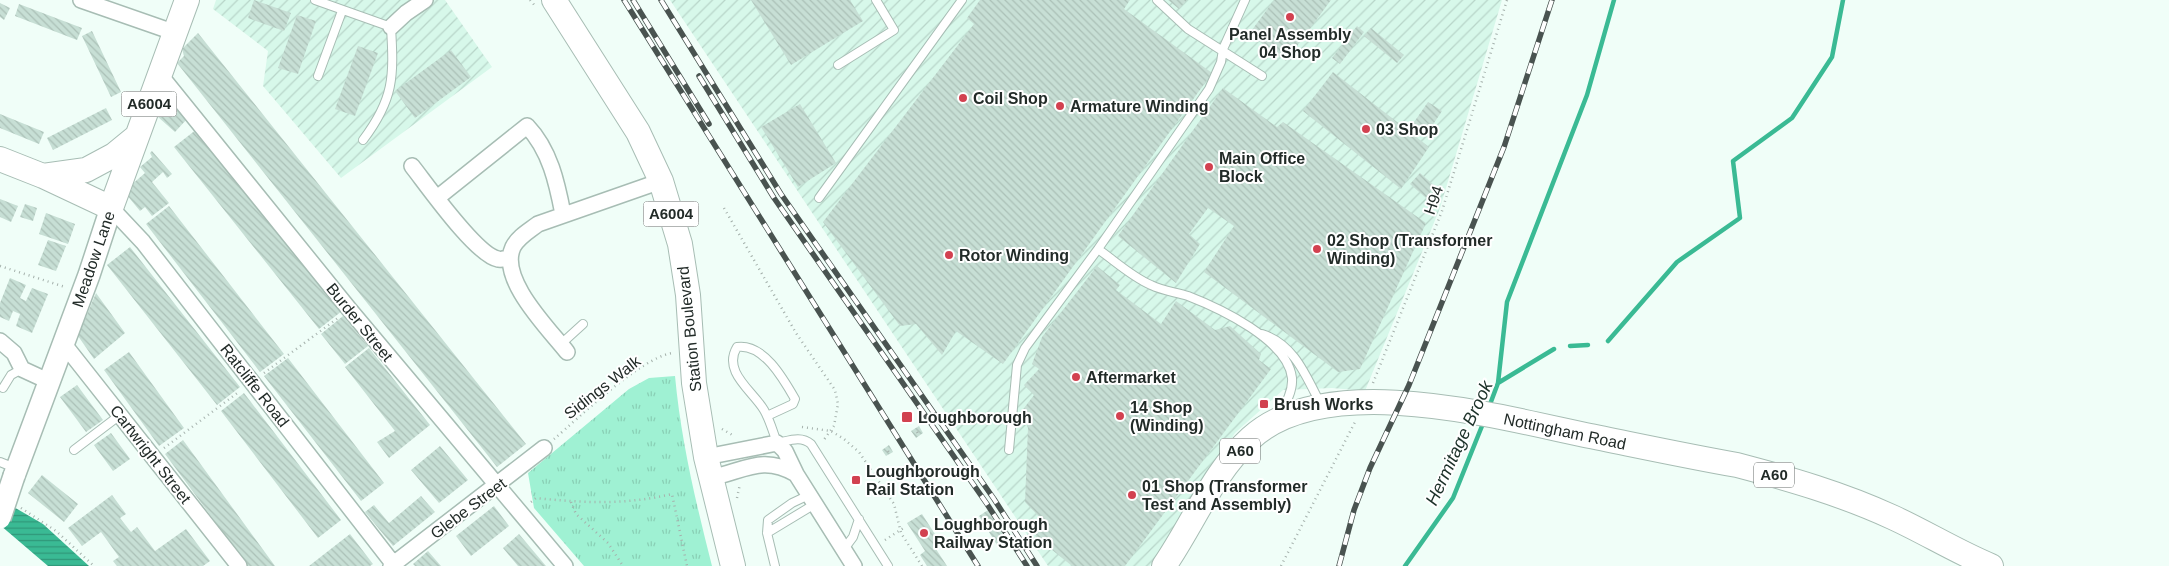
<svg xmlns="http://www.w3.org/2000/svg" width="2169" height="566" font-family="Arial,sans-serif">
<defs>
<pattern id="industrial-furrows" width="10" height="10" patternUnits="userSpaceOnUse" patternTransform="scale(1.25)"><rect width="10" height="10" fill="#d7f8ea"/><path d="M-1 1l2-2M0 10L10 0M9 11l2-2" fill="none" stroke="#b8d5c9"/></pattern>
<pattern id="park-tufts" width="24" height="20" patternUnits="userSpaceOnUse" patternTransform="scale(1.25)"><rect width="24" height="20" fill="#9ff1d3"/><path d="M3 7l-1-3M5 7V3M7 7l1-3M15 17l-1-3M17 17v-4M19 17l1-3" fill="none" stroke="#89cfb5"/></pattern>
<pattern id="water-rules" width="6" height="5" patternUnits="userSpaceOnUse" patternTransform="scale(1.25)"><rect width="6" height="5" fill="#3aba94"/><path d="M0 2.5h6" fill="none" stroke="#309779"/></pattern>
<pattern id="building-back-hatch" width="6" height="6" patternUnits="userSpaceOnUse" patternTransform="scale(1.25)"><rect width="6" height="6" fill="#c7dfd5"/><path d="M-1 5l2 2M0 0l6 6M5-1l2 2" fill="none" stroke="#abc0b7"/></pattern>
</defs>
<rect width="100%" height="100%" fill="#f0fef8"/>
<path fill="url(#industrial-furrows)" d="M216 0H445L492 67 341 178 263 86 268 51 213 9Z
M670 0H1502L1440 208 1365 391 1332 388 1283 390 1235 433 1150 566H1048Z"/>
<path fill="url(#park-tufts)" d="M675 376C681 441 696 503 712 566H584L534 508 528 473 629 389 649 378Z"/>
<path fill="url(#water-rules)" d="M0 499 43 524 89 566H48L0 525Z"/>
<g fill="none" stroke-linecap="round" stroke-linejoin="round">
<path stroke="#3aba94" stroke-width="4.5" d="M1608 341 1677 262 1740 218 1733 161 1792 118 1832 57 1843 0
M1570 346 1588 345
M1498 383 1507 302 1587 95 1614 0
M1489 407 1498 383 1554 349
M1405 566 1453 498 1484 421"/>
</g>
<path fill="url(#building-back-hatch)" d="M254 0 291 13 284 31 248 18Z
M751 0H850L863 21 791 65Z
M980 0H1130L1124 9 1212 73 1003 364 956 331 942 355 916 324 900 326 823 222 974 24 967 18Z
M1168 0H1187L1179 9Z
M1274 0H1331L1286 61 1249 34Z
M0 3 10 8 4 20 0 17Z
M19 4 82 28 77 40 15 16Z
M297 15 316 21 298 74 278 68Z
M1357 26 1364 32 1340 64 1332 58Z
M1371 28 1404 55 1397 63 1364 36Z
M92 31 121 92 111 97 82 36Z
M198 33 526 444 497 467 177 63 184 56 182 49Z
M358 46 378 53 355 116 335 109Z
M451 50 471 77 415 118 395 91Z
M1333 72 1429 147 1401 189 1303 111Z
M1223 88 1277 127 1283 122 1426 223 1360 369 1338 372 1204 272 1234 226 1208 208 1189 234 1200 244 1176 283 1118 236Z
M1428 102 1442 111 1426 135 1412 125Z
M170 103 187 119 175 132 158 117Z
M800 104 836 163 798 187 761 127Z
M106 108 112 120 53 150 47 138Z
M0 114 44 132 39 144 0 128Z
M197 129 342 311 319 329 174 147Z
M152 151 172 174 167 178 163 172 152 182 169 203 152 216 145 207 140 211 126 194 132 189 130 186 145 173 140 167 152 157 150 153Z
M1420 173 1435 186 1426 198 1410 184Z
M0 199 18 206 11 222 0 217Z
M25 204 37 208 33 221 20 217Z
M169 206 284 354 260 372 146 224Z
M46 213 75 224 68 244 39 234Z
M48 240 66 246 56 271 38 265Z
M130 247 240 387 217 405 107 265Z
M1097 266 1120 285 1116 290 1161 324 1176 301 1215 330 1230 326 1261 354 1259 360 1271 369 1125 566H1072L1035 536 1044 522 1025 502 1028 428 1021 412 1034 395 1024 385 1039 369 1032 364 1042 337Z
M10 278 26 285 20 298 26 301 32 288 48 294 32 333 16 326 20 314 13 311 9 321 0 317V303Z
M96 293 125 333 94 359 78 336Z
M343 316 368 346 345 364 321 334Z
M369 348 430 425 389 458 377 442 395 431 345 367Z
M129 352 184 428 159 446 104 370Z
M288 358 384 483 361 501 264 376Z
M77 385 103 420 86 432 60 397Z
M244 393 341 520 318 538 221 411Z
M919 426 923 433 916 438 911 431Z
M111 433 130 459 113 471 94 445Z
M183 440 275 566H248L165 454Z
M889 445 893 452 886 456 882 450Z
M440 446 468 480 439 503 411 470Z
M42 475 78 504 64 522 28 493Z
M112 495 126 514 120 518 131 532 137 527 155 551 186 529 210 561 203 566H117L113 561 119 557 101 532 82 546 68 528Z
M421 496 435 512 393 546 365 512 374 505 389 523Z
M494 506 509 526 471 556 456 536Z
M988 510 1006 539 997 545 979 516Z
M922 514 940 542 934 546 947 566H927L920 555 925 551 907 523Z
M350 534 373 564 370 566H309Z
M519 534 546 566H518L503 548Z
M428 551 441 566H415L413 564Z"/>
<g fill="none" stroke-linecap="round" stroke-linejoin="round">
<defs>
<path id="lane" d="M315 0 391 27C394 77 394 99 363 140
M1157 0 1188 29 1262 76
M838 65 894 30 876 0
M318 76 342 11
M819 198 962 0
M1098 249C1115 261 1132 277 1151 285 1163 291 1176 292 1188 296 1219 308 1288 340 1292 378 1293 391 1286 403 1280 413
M1262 334C1294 344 1306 376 1320 403
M561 344 583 324
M3 388 11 375 22 369
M767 416 793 404 795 399C783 378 763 343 737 347 722 372 753 391 764 410 770 420 773 432 777 443 788 441 801 435 811 444L888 566
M74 450 120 415
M1009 450 1017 365 1025 348 1098 249 1209 89 1221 62 1223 49 1245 0
M0 462 15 468
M767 533 815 504
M844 549 853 537 859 519
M775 566 767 533 768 520 792 503 809 495"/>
<path id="street" d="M81 0 173 32
M391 27 406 13 425 0
M160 75 349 309 565 566
M412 166C427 185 476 255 498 259 501 260 507 258 510 258
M437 198 527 126C550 150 557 183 563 214
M111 208 143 242 395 566
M0 341 14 353 22 369 48 381
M63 343 239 566
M567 352C549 329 498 279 513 247 518 237 529 231 538 224L661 181
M706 457 777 443 785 451 796 474 854 566
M711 478C746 470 763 455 796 474
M391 566 544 448"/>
<path id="secondary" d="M14 476 89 275 111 208"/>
<path id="primary" d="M554 0 638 132 661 181 680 244 688 295 694 383 706 457 733 566
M0 159 43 176 111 208 187 0
M43 176 86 170 114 155 136 137
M1164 566C1193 524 1213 472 1251 438 1326 370 1496 416 1585 435 1635 445 1686 456 1737 465 1790 479 1842 494 1892 517 1925 532 1957 552 1991 566"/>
</defs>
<use href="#lane" stroke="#a7bdb4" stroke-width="10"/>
<use href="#street" stroke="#a7bdb4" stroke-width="18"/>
<use href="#secondary" stroke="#a7bdb4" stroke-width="24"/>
<use href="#primary" stroke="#a7bdb4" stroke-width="26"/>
<path stroke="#a5b1ac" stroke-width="2.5" stroke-dasharray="1 4" stroke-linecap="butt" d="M530 0 536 7
M724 208 796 333 835 390 838 404 834 426 823 441
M0 266 65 287
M264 373 338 318
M1373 383 1442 211 1507 0
M802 427 831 431 844 439 859 452 894 504 901 533 922 566
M722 429 734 436
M917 432 919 435
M554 439C581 416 639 359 672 353
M164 448 240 391
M888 451 890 454
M737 498 740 484
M531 502 536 498C583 503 626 505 672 494L687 566
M571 502 576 514 608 543 623 566
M21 508 56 531 94 566
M885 540 905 527
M1281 566 1355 422"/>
<use href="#lane" stroke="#fff" stroke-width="8"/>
<use href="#street" stroke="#fff" stroke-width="15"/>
<use href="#secondary" stroke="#fff" stroke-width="21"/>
<use href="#primary" stroke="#fff" stroke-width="24"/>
<defs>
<path id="rail" d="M624 0 978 566
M633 0 709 124
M661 0 781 194 994 499 1037 566
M699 76 774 198 987 504 1027 566
M1339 566 1354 510 1370 468 1409 385 1504 147 1552 0"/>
</defs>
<use href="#rail" stroke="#495350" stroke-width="5.5"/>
<use href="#rail" stroke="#fff" stroke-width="4" stroke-dasharray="11" stroke-linecap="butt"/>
<defs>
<path id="secondary-bridge" d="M0 518 14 476"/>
</defs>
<use href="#secondary-bridge" stroke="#a7bdb4" stroke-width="24" stroke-linecap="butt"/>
<use href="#secondary-bridge" stroke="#fff" stroke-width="21"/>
</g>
<g fill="#d24150" stroke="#fff" stroke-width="2">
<circle cx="1290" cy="17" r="5"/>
<circle cx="963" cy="98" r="5"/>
<circle cx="1060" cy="106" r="5"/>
<circle cx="1366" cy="129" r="5"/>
<circle cx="1209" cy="167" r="5"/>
<circle cx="1317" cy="249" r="5"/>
<circle cx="949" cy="255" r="5"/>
<circle cx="1076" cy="377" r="5"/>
<rect x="1259" y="399" width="10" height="10" rx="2.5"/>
<circle cx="1120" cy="416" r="5"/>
<rect x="901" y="411" width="12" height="12" rx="2.5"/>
<rect x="851" y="475" width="10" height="10" rx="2.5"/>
<circle cx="1132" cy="495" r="5"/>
<circle cx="924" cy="533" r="5"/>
</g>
<g text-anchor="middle" stroke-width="4" stroke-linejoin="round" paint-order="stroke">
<g fill="#fff" stroke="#646b68" stroke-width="1">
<rect x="121.5" y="91.5" width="55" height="25" rx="4"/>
<rect x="643.5" y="201.5" width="55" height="25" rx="4"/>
<rect x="1220" y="438.5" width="40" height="25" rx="4"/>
<rect x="1754" y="462.5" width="40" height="25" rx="4"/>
</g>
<g font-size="15" font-weight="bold" fill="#222b28">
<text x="149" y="109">A6004</text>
<text x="671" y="219">A6004</text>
<text x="1240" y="456">A60</text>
<text x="1774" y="480">A60</text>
</g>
<g font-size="16" font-weight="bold" fill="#222b28" stroke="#fff" text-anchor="start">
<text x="1290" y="40" text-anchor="middle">Panel Assembly<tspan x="1290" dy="18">04 Shop</tspan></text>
<text x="973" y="104">Coil Shop</text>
<text x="1070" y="112">Armature Winding</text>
<text x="1376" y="135">03 Shop</text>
<text x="1219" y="164">Main Office<tspan x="1219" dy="18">Block</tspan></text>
<text x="1327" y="246">02 Shop (Transformer<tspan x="1327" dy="18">Winding)</tspan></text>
<text x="959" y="261">Rotor Winding</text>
<text x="1086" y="383">Aftermarket</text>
<text x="1274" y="410">Brush Works</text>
<text x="1130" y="413">14 Shop<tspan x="1130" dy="18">(Winding)</tspan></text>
<text x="918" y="423">Loughborough</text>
<text x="866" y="477">Loughborough<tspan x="866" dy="18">Rail Station</tspan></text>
<text x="1142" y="492">01 Shop (Transformer<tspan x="1142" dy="18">Test and Assembly)</tspan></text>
<text x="934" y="530">Loughborough<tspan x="934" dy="18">Railway Station</tspan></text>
</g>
<g font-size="16" fill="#222b28" stroke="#fff">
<text transform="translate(1433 200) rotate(-71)" y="6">H94</text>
<text transform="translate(93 259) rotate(-71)" y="6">Meadow Lane</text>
<text transform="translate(360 322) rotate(51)" y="6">Burder Street</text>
<text transform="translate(689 329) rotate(-96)" y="6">Station Boulevard</text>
<text transform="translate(255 385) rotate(52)" y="6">Ratcliffe Road</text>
<text transform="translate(602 387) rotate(-38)" y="6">Sidings Walk</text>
<text transform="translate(1565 431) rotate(12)" y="6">Nottingham Road</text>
<text transform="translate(151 454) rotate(52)" y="6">Cartwright Street</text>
<text transform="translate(468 508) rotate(-37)" y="6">Glebe Street</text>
</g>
<g font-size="18" font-style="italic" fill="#1c3129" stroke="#fff">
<text transform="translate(1459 443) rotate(-65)" y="6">Hermitage Brook</text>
</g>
</g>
</svg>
